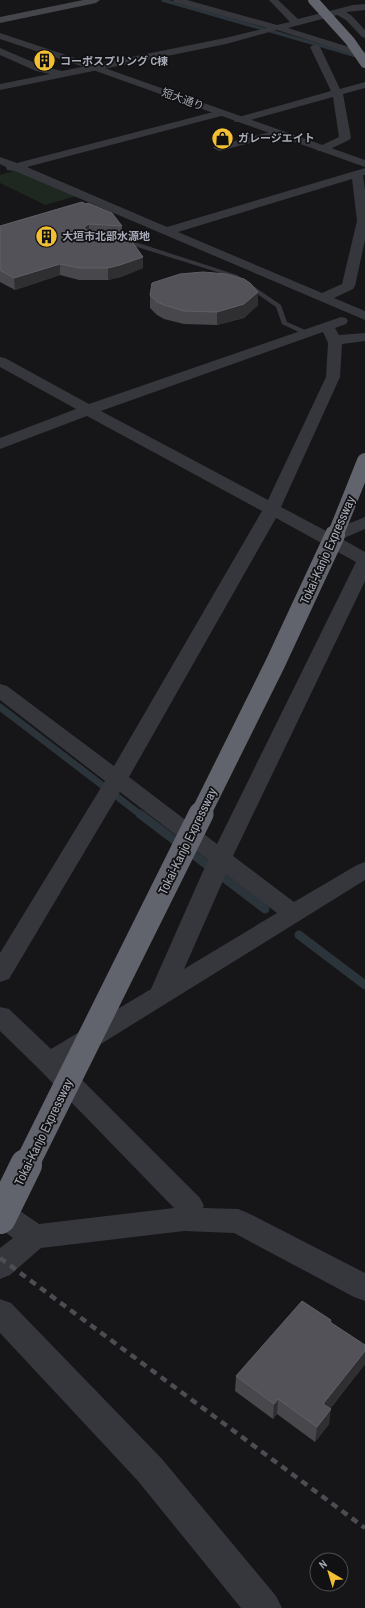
<svg xmlns="http://www.w3.org/2000/svg" width="365" height="1608" font-family="'Archivo Narrow','Noto Sans JP',sans-serif">
<rect width="100%" height="100%" fill="#161517"/>
<path fill="#1f2721" d="M17 170 77 196 45 205 0 183V175Z"/>
<g fill="none" stroke-linecap="round" stroke-linejoin="round">
<path stroke="#2b333b" stroke-width="3.5" d="M163 0 364 58"/>
<path stroke="#2b333b" stroke-width="7" d="M0 707 141 815"/>
<path stroke="#2b333b" stroke-width="9" d="M140 814 265 909
M299 935 365 985"/>
<path fill="#36373c" fill-rule="evenodd" d="M120 238 129 240 237 275 281 305 287 322 312 333 308 335H305L282 324 276 307 233 277 118 241V239Z"/>
<path fill="#36373c" fill-rule="evenodd" d="M173 0H187L277 25 290 22 269 0H278L298 19 353 5 365 4V10L346 12 352 16 365 30V38L362 37 346 20 337 15 288 28 365 52V58L277 30 226 44 0 90V84L50 74 36 71 0 55V48L42 66 62 71 225 38 267 28 174 2Z
M315 44 320 47 340 89 365 82V88L343 94 351 138 349 140 326 151H318L316 149 318 147 339 137 333 97 243 122H235L234 120 235 118 331 91 310 47Z
M221 110 226 113 225 115 27 167 167 227 365 168V175H363L365 190V240L355 286 353 289 334 298 365 311V320L15 171 7 170 6 167 0 164V157L17 163ZM352 179 357 221 342 284 322 293 178 232Z
M278 130 282 131 283 133 282 135 219 151 213 148 215 146Z
M341 317 346 318 348 321 346 324 335 328 339 335 365 333V341L342 344 340 377 281 507 328 532 365 517V529L342 539 365 552V581L233 856 294 902 357 865 365 862V880L67 1065 200 1198 204 1206 203 1208 238 1209 248 1213 365 1273V1301L354 1297 234 1233 184 1231 41 1248 10 1275 0 1279V1248L13 1238 0 1228V1200L10 1204 39 1224 174 1208 40 1070 0 1031V1007L9 1009 51 1049 151 989 208 860 120 792 9 979 0 982V953L105 781 0 700V684L7 686 114 766 262 511 87 416 0 449V438L76 409 0 367V357L5 358 89 404ZM323 332 328 343 326 377 268 500 101 411ZM276 518 356 562 217 844 129 777ZM226 874 277 913 184 969Z
M0 1299 11 1303 162 1459 276 1596 282 1608H241L138 1481 0 1333Z"/>
<path fill="#36373c" fill-rule="evenodd" d="M0 33 99 66 365 160V167L93 70 0 39Z"/>
<path fill="#44464c" fill-rule="evenodd" d="M83 0H100L96 3 0 23V17Z"/>
<path stroke="#4b4d53" stroke-width="4.5" stroke-dasharray="7 5.5" stroke-linecap="butt" d="M0 1258 365 1528"/>
<path stroke="#62646d" stroke-width="10" d="M313 0 350 41 365 63"/>
<path stroke="#62646d" stroke-width="16" d="M335 536 365 461"/>
<path stroke="#62646d" stroke-width="20" d="M200 815 275 664 335 535"/>
<path stroke="#62646d" stroke-width="25" d="M26 1166 201 814"/>
<path stroke="#62646d" stroke-width="32" d="M0 1218 26 1165"/>
</g>
<path fill="#47474c" d="M82 202 122 226V233L143 257V268L121 277 108 280H79L60 275 15 290 0 282V226Z
M258 292V305L244 318 217 325 184 324 164 319 157 315 150 308V295Z
M331 1322 365 1364 330 1409 329 1424 315 1442 277 1414 273 1419 235 1391 236 1376Z"/>
<path fill="#2f2f32" d="M89 224V236L84 227Z
M143 257V268L121 277 108 280V268Z
M60 264V275L15 290 14 278Z
M258 292V305L244 318 217 325V312Z
M365 1351V1364L322 1419 323 1404Z
M278 1399 277 1414 273 1419 274 1404Z
M331 1409 329 1424 315 1442 317 1427Z"/>
<path fill="#525258" stroke="#5f6066" d="M82 202 86 204 88 203 112 213 122 226 89 224 84 227 86 230 126 233 143 257 120 265 108 268H79L60 264 14 278 0 270V226Z
M203 272 226 274 244 279 250 283 258 292 244 304 217 312 184 311 164 305 157 302 150 295 152 283 180 274Z
M302 1301 331 1320 330 1322 365 1345V1351L323 1404 331 1409 317 1427 278 1399 274 1404 236 1376Z"/>
<defs>
<symbol id="building-disc" viewBox="-11 -11 22 22"><circle r="9.5" fill="#f2c032" stroke="#111012"/><path d="M-4-6H4V6H1V3H-1V6H-4ZM-2.5-4.3h1.7v1.8h-1.7ZM.8-4.3h1.7v1.8H.8ZM-2.5-1h1.7V.8h-1.7ZM.8-1h1.7V.8H.8Z" fill="#111"/></symbol>
<symbol id="shop-disc" viewBox="-11 -11 22 22"><circle r="9.5" fill="#f2c032" stroke="#111012"/><path d="M-5-2.5h2.3a2.7 3.5 0 0 1 5.4 0H5L5.5 6h-11ZM-1.5-2.5h3a1.5 2.3 0 0 0-3 0Z" fill="#111"/></symbol>
</defs>
<g fill-rule="evenodd">
<use href="#building-disc" x="32" y="48" width="25" height="25"/>
<use href="#shop-disc" x="210" y="126" width="25" height="25"/>
<use href="#building-disc" x="34" y="224" width="25" height="25"/>
</g>
<g text-anchor="middle" stroke-width="3.5" stroke-linejoin="round" paint-order="stroke">
<g font-size="11" font-weight="bold" fill="#a7abb7" stroke="#111012" text-anchor="start">
<text x="60" y="65">コーポスプリング C棟</text>
<text x="238" y="142">ガレージエイト</text>
<text x="62" y="240">大垣市北部水源地</text>
</g>
<g font-size="11" fill="#a7abb7" stroke="#111012">
<text transform="translate(183 99) rotate(20)" y="4">短大通り</text>
</g>
<g font-size="13" fill="#a7abb7" stroke="#111012">
<text transform="translate(327 550) rotate(-66)" y="5">Tokai-Kanjo Expressway</text>
<text transform="translate(187 841) rotate(-64)" y="5">Tokai-Kanjo Expressway</text>
<text transform="translate(43 1132) rotate(-64)" y="5">Tokai-Kanjo Expressway</text>
</g>
</g>
<g transform="translate(329 1572) rotate(322)"><circle r="19" fill="#111012" stroke="#4d4e54"/>
<path d="M0-3L7 15L0 10L-7 15Z" fill="#f2c032"/>
<text y="-6" font-size="11" font-weight="bold" text-anchor="middle" fill="#a7abb7">N</text>
</g>
</svg>
